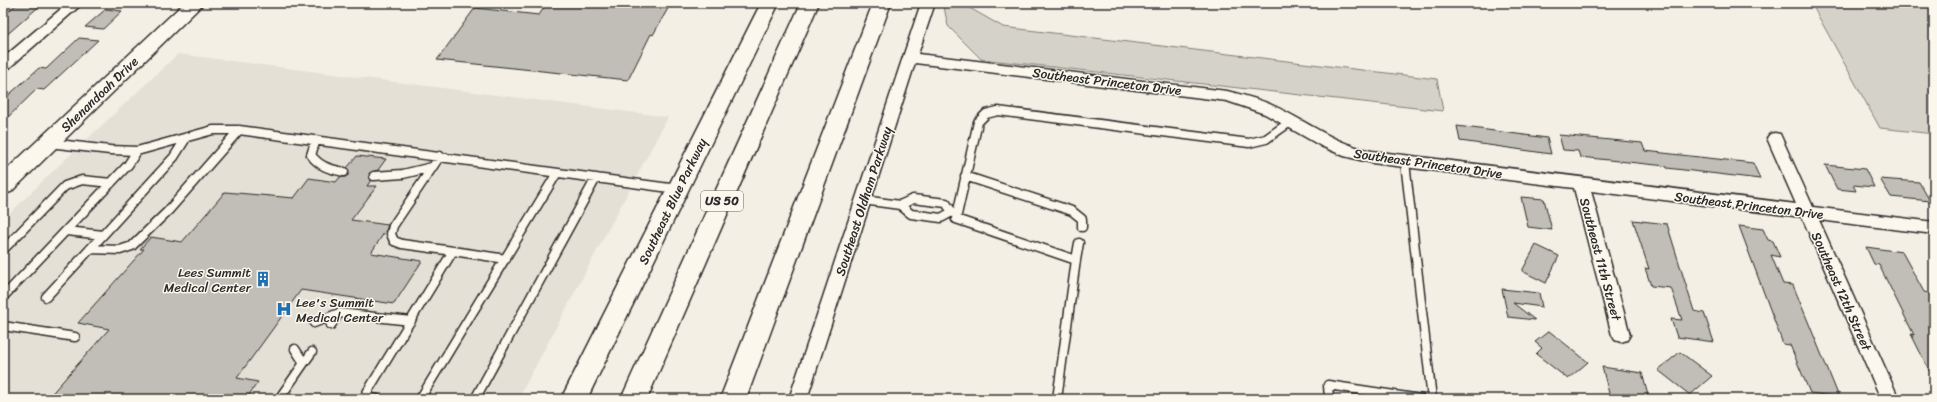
<svg xmlns="http://www.w3.org/2000/svg" width="1937" height="402" font-family="Sriracha,sans-serif">
<rect width="100%" height="100%" fill="#f3efe4"/>
<filter id="ink" filterUnits="userSpaceOnUse"><feTurbulence type="fractalNoise" baseFrequency=".025" numOctaves="2"/><feDisplacementMap in="SourceGraphic" scale="8" xChannelSelector="R" yChannelSelector="G"/><feConvolveMatrix kernelMatrix="1 2 1 2 8 2 1 2 1" color-interpolation-filters="sRGB"/></filter>
<g filter="url(#ink)">
<path fill="#e4e0d6" d="M178 54 668 117 518 399H3V220L52 172Z"/>
<path fill="#d5d2c9" stroke="#807e7a" d="M943 3H961L1003 27 1437 79 1443 111 981 59 948 26Z
M1811 3H1934V134L1880 128Z"/>
<path fill="#c0beb6" stroke="#2b2b2b" d="M18 3H43L3 38V16Z
M547 3H671L653 35 651 34 628 80 437 60 475 8 539 15Z
M106 9 122 11 103 29 85 27Z
M79 38 98 40 44 90 37 89 3 122V100L39 68 46 69Z
M1457 126 1547 138 1551 154 1460 141Z
M1559 135 1642 143 1645 151 1753 163 1760 179 1667 168 1666 166 1580 157 1578 151 1563 150Z
M357 156 386 159 378 170 369 173 371 180 367 186H377L351 220 388 225 386 230 371 253 422 261 394 304 301 290 237 378 258 382 246 399H47L109 329 78 323 144 249H140L151 237 182 242 225 192 294 198 309 178 336 182 340 177H345L348 175 349 171 347 168Z
M1825 165 1865 169 1874 187 1853 185 1856 191 1837 189Z
M1880 179 1919 182 1930 201 1891 197Z
M1521 197 1544 199 1552 230 1528 227Z
M1633 220 1667 224 1694 311 1704 313 1714 342 1677 337 1671 319 1682 320 1671 288 1651 286 1645 268 1649 269Z
M1739 226 1763 229 1768 240 1773 241 1780 257 1771 255 1783 284 1793 285 1839 397 1810 393 1790 345 1783 344Z
M1536 245 1559 256 1546 283 1522 271Z
M1866 247 1902 252 1924 292 1929 293 1934 303V380L1911 334 1914 335 1879 265 1874 264Z
M1502 289 1539 293 1542 307 1513 303 1535 320 1508 317Z
M1549 331 1588 362 1568 379 1536 354 1542 348 1535 342Z
M1680 352 1712 376 1690 395 1658 370Z
M1602 367 1642 373 1649 399 1610 397Z"/>
<g fill="none" stroke-linecap="round" stroke-linejoin="round">
<defs>
<path id="lane" d="M316 140 311 155C320 167 330 169 344 172
M49 143 110 150 137 151 213 130H239L677 189
M440 156 393 226 391 234 394 241 402 244 453 251
M1405 162 1432 399
M374 176 403 174 432 167
M965 176 1072 211 1082 219V227
M913 199 946 203 952 212 941 218 911 214 900 205Z
M863 200 900 205
M952 212 957 213
M67 231 103 235 174 157 186 138
M90 249 120 250 132 246 168 211 239 130
M3 250 65 186 82 180 111 183
M1076 260 1079 243
M3 297 128 165 137 151
M46 297 103 235
M314 323 339 313 411 321
M331 325 339 313
M3 326 75 337
M304 363 312 352
M365 397 377 399
M279 399 304 363 295 349
M363 399 453 251 506 259
M420 399 557 173
M475 399 596 178
M1057 399 1076 260 956 219 978 122 986 114 998 111 1249 143 1266 139 1290 122
M1329 399 1328 385 1421 399"/>
<path id="street" d="M68 3H83L8 69 3 71V58Z
M921 3H935L918 54 1227 91C1243 95 1259 99 1274 106 1309 122 1332 143 1372 151L1796 204 1767 138 1770 134 1775 133 1780 134 1813 207 1934 222V234L1819 220 1899 399H1881L1802 217 1591 191 1630 335 1627 340 1621 342 1615 340 1612 335 1574 188 1372 163 1344 156 1321 146 1265 114 1227 101 915 63 807 399H789Z"/>
<path id="secondary" d="M184 3H204L11 192 3 194V173Z
M761 3H779L587 399H561Z"/>
<path id="highway" d="M801 3H819L647 399H621Z
M873 3H891L746 399H720Z"/>
</defs>
<use href="#lane" stroke="#2b2b2b" stroke-width="11"/>
<use href="#street" stroke="#2b2b2b" stroke-width="3"/>
<use href="#secondary" stroke="#2b2b2b" stroke-width="3"/>
<use href="#highway" stroke="#2b2b2b" stroke-width="3"/>
<use href="#lane" stroke="#fbf7ec" stroke-width="8"/>
<use href="#street" fill="#fbf7ec" fill-rule="evenodd"/>
<use href="#secondary" fill="#fbf7ec" fill-rule="evenodd"/>
<use href="#highway" fill="#fbf7ec" fill-rule="evenodd"/>
</g>
</g>
<defs>
<symbol id="building-bare" viewBox="-9 -9 18 18"><path d="M-4-6H4V6H1V3H-1V6H-4ZM-2.5-4.3h1.7v1.8h-1.7ZM.8-4.3h1.7v1.8H.8ZM-2.5-1h1.7V.8h-1.7ZM.8-1h1.7V.8H.8Z" fill="#1f6fb2" stroke="#fbf7ec" stroke-width="2.5" paint-order="stroke"/></symbol>
<symbol id="hospital-bare" viewBox="-9 -9 18 18"><path d="M-5-5h3v3.5h4V-5h3V5h-3V1.5h-4V5h-3Z" fill="#1f6fb2" stroke="#fbf7ec" stroke-width="2.5" paint-order="stroke"/></symbol>
</defs>
<g fill-rule="evenodd">
<use href="#building-bare" x="252" y="268" width="22" height="22"/>
<use href="#hospital-bare" x="273" y="298" width="22" height="22"/>
</g>
<g text-anchor="middle" stroke-width="3" stroke-linejoin="round" paint-order="stroke">
<rect fill="#fbf7ec" stroke="#696865" stroke-width="1" x="701" y="191" width="42" height="20" rx="3"/>
<g font-size="12" font-weight="bold" fill="#2b2b2b">
<text x="722" y="205">US 50</text>
</g>
<g font-size="13" fill="#2b2b2b" stroke="#fbf7ec">
<text transform="translate(1107 81) rotate(7)" y="5">Southeast Princeton Drive</text>
<text transform="translate(99 94) rotate(-44)" y="5">Shenandoah Drive</text>
<text transform="translate(1428 163) rotate(8)" y="5">Southeast Princeton Drive</text>
<text transform="translate(672 201) rotate(-64)" y="5">Southeast Blue Parkway</text>
<text transform="translate(863 201) rotate(-72)" y="5">Southeast Oldham Parkway</text>
<text transform="translate(1749 205) rotate(7)" y="5">Southeast Princeton Drive</text>
<text transform="translate(1601 259) rotate(75)" y="5">Southeast 11th Street</text>
<text transform="translate(1842 291) rotate(66)" y="5">Southeast 12th Street</text>
</g>
<g font-size="13" fill="#2b2b2b" stroke="#fbf7ec" text-anchor="end">
<text x="251" y="277">Lees Summit<tspan x="251" dy="15">Medical Center</tspan></text>
<text x="296" y="307" text-anchor="start">Lee's Summit<tspan x="296" dy="15">Medical Center</tspan></text>
</g>
</g>
<rect width="1937" height="402" fill="none" stroke="#fbf7ec" stroke-width="16"/>
<rect x="8" y="8" width="1921" height="386" fill="none" stroke="#2b2b2b" stroke-width="1.5" filter="url(#ink)"/>
</svg>
